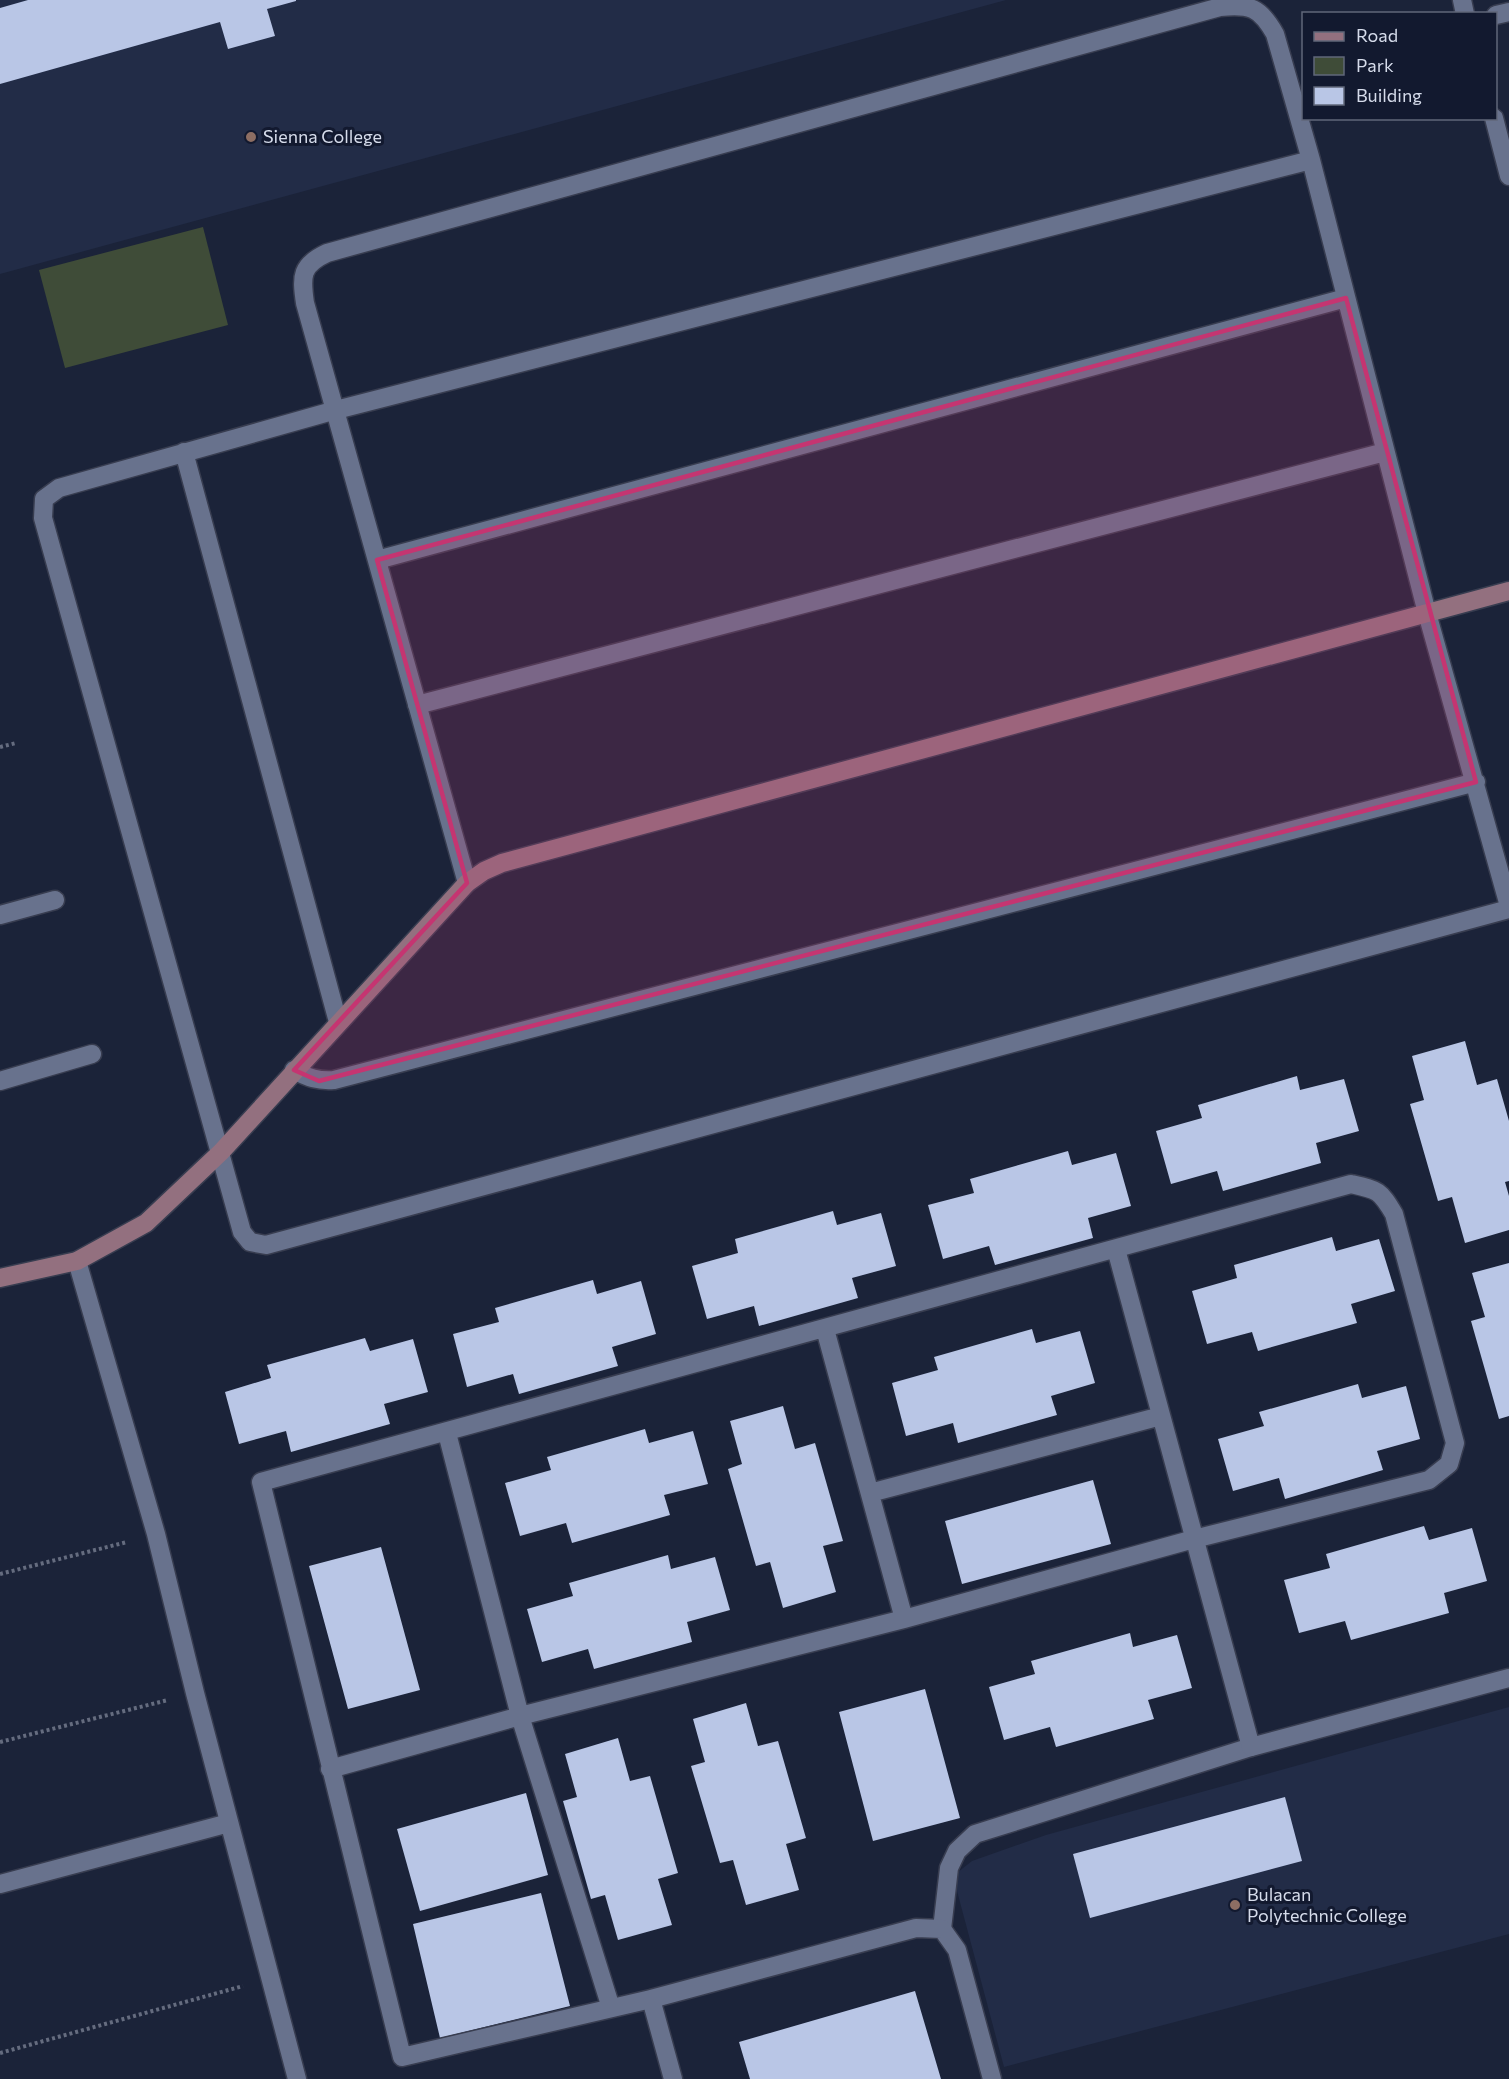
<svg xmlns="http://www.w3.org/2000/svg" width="1509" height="2079" font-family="Commissioner,sans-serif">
<rect width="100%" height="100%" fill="#1b2339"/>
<path fill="#222c47" d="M0 0H1006L0 274Z
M1509 1707V1934L1004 2067 953 1876 972 1861 1046 1835Z"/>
<path fill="#3f4c38" d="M203 227 228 325 65 368 39 270Z"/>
<path fill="#b9c6e6" d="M28 0H296V1L267 9 275 36 228 49 220 22 0 84V8Z
M1465 1041 1477 1085 1497 1079 1509 1121V1181L1505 1182 1509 1196V1230L1465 1243 1452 1197 1438 1201 1410 1104 1424 1100 1412 1056Z
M1297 1076 1300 1090 1344 1079 1359 1131 1316 1143 1321 1163 1223 1191 1217 1171 1171 1184 1156 1131 1202 1118 1198 1105Z
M1068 1151 1072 1165 1116 1153 1131 1206 1088 1218 1093 1238 995 1265 989 1246 943 1259 928 1205 974 1193 970 1179Z
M833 1211 837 1225 881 1213 896 1266 852 1278 858 1298 759 1326 754 1306 707 1319 692 1266 738 1253 735 1239Z
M1332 1237 1336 1251 1379 1239 1395 1291 1351 1304 1357 1323 1258 1351 1252 1332 1207 1344 1192 1291 1237 1278 1234 1265Z
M1509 1263V1416L1499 1419 1471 1321 1485 1317 1472 1273Z
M593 1280 597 1294 641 1281 656 1334 612 1347 618 1366 519 1394 513 1374 467 1387 453 1334 499 1322 495 1308Z
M1032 1329 1036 1343 1080 1331 1095 1383 1051 1396 1057 1415 958 1443 953 1423 906 1436 892 1383 938 1370 934 1357Z
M365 1338 370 1351 413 1339 428 1392 384 1404 390 1424 291 1452 286 1431 239 1444 225 1392 271 1378 267 1365Z
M1358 1384 1362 1398 1406 1386 1420 1439 1377 1451 1383 1470 1285 1499 1279 1478 1233 1491 1218 1439 1264 1426 1259 1412Z
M783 1406 795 1449 815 1443 843 1541 823 1546 836 1592 783 1608 770 1562 756 1566 728 1469 742 1464 730 1421Z
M645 1429 649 1443 693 1431 708 1484 664 1495 670 1515 572 1543 566 1523 520 1536 505 1483 551 1470 547 1457Z
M1093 1480 1111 1544 962 1584 945 1521Z
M1424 1526 1429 1540 1472 1528 1487 1581 1444 1593 1449 1613 1351 1640 1345 1621 1299 1633 1284 1580 1330 1568 1326 1554Z
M381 1547 420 1690 348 1709 309 1566Z
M668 1555 671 1569 715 1557 730 1610 687 1622 692 1642 594 1669 588 1649 542 1662 527 1609 573 1596 569 1583Z
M1130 1633 1133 1647 1177 1635 1192 1688 1148 1700 1154 1719 1056 1747 1050 1727 1004 1740 989 1687 1035 1674 1031 1661Z
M925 1689 960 1818 873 1841 839 1712Z
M746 1703 758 1746 778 1741 806 1838 786 1844 799 1890 746 1905 733 1860 720 1863 691 1766 705 1762 693 1719Z
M618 1738 630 1781 650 1776 678 1873 658 1879 672 1925 618 1940 605 1895 591 1899 563 1801 577 1797 565 1754Z
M526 1793 548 1875 420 1911 397 1829Z
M1285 1797 1302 1861 1090 1918 1073 1854Z
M541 1893 570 2006 440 2038 413 1924Z
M915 1991 941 2079H750L739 2042Z"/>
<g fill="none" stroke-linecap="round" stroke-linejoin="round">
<defs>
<path id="lane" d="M0 915 55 900
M0 1081 92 1054
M77 1261 156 1534 195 1693 297 2079
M0 1884 229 1823
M942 1929 949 1868 957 1851 975 1834 1251 1747"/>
<path id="street" d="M1462 0 1465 14
M1496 15 1509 12
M1494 118 1509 176
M1311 160 336 410 59 488 44 499 43 518 242 1232 250 1242 266 1245 1509 909
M184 452 338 1022
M377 560 1346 298
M417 705 1385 452
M467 883 305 303C301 276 301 265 327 253L1220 7C1250 4 1260 7 1275 34L1311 160 1427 613 1509 906
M294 1070C308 1078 318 1081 334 1080L1476 782
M1116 1249 1251 1747 1509 1678
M825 1329 904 1619
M447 1433 520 1716 611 2008
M870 1493 1161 1416
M330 1769 520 1716 904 1619 1194 1539 1429 1480 1449 1464 1455 1443 1394 1214C1380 1190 1378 1190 1351 1184L261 1482 402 2057 651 1999 916 1928 942 1929 957 1950 992 2079
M651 1999 673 2079"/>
<path id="secondary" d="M0 1278 77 1261 146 1223 221 1152 467 883 484 871 502 863 1509 591"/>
</defs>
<use href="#lane" stroke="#383d50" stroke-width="21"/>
<use href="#street" stroke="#383d50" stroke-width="21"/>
<use href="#secondary" stroke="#383d50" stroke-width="21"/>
<path stroke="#656c7f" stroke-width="4" stroke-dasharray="3 3" stroke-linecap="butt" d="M0 747 16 743
M0 1574 127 1542
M0 1742 168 1700
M0 2053 243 1986"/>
<use href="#lane" stroke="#68728d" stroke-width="18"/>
<use href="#street" stroke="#68728d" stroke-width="18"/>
<use href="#secondary" stroke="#93707f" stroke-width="18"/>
</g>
<path fill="#c53571" fill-opacity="0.2" stroke="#c53571" stroke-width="4.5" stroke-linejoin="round" d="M1346 298 1476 782 319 1081 294 1070 467 883 377 560Z"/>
<g fill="#8d6e63" stroke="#12192f" stroke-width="2">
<circle cx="251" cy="137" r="6"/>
<circle cx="1235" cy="1905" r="6"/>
</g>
<g text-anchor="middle" stroke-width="6" stroke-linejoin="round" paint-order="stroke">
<g font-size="18" fill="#d6dceb" stroke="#12192f" text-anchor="start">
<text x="263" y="143">Sienna College</text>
<text x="1247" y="1901">Bulacan<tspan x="1247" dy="21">Polytechnic College</tspan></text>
</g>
</g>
<rect x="1302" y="12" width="195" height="108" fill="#12192f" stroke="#60677a" stroke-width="1.5"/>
<rect x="1314" y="32" width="30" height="9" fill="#93707f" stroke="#60677a" stroke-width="1.5"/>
<text x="1356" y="42" font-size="18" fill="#d6dceb">Road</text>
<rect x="1314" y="57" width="30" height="18" fill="#3f4c38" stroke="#60677a" stroke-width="1.5"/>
<text x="1356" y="72" font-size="18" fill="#d6dceb">Park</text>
<rect x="1314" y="87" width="30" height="18" fill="#b9c6e6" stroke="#60677a" stroke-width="1.5"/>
<text x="1356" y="102" font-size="18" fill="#d6dceb">Building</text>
</svg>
